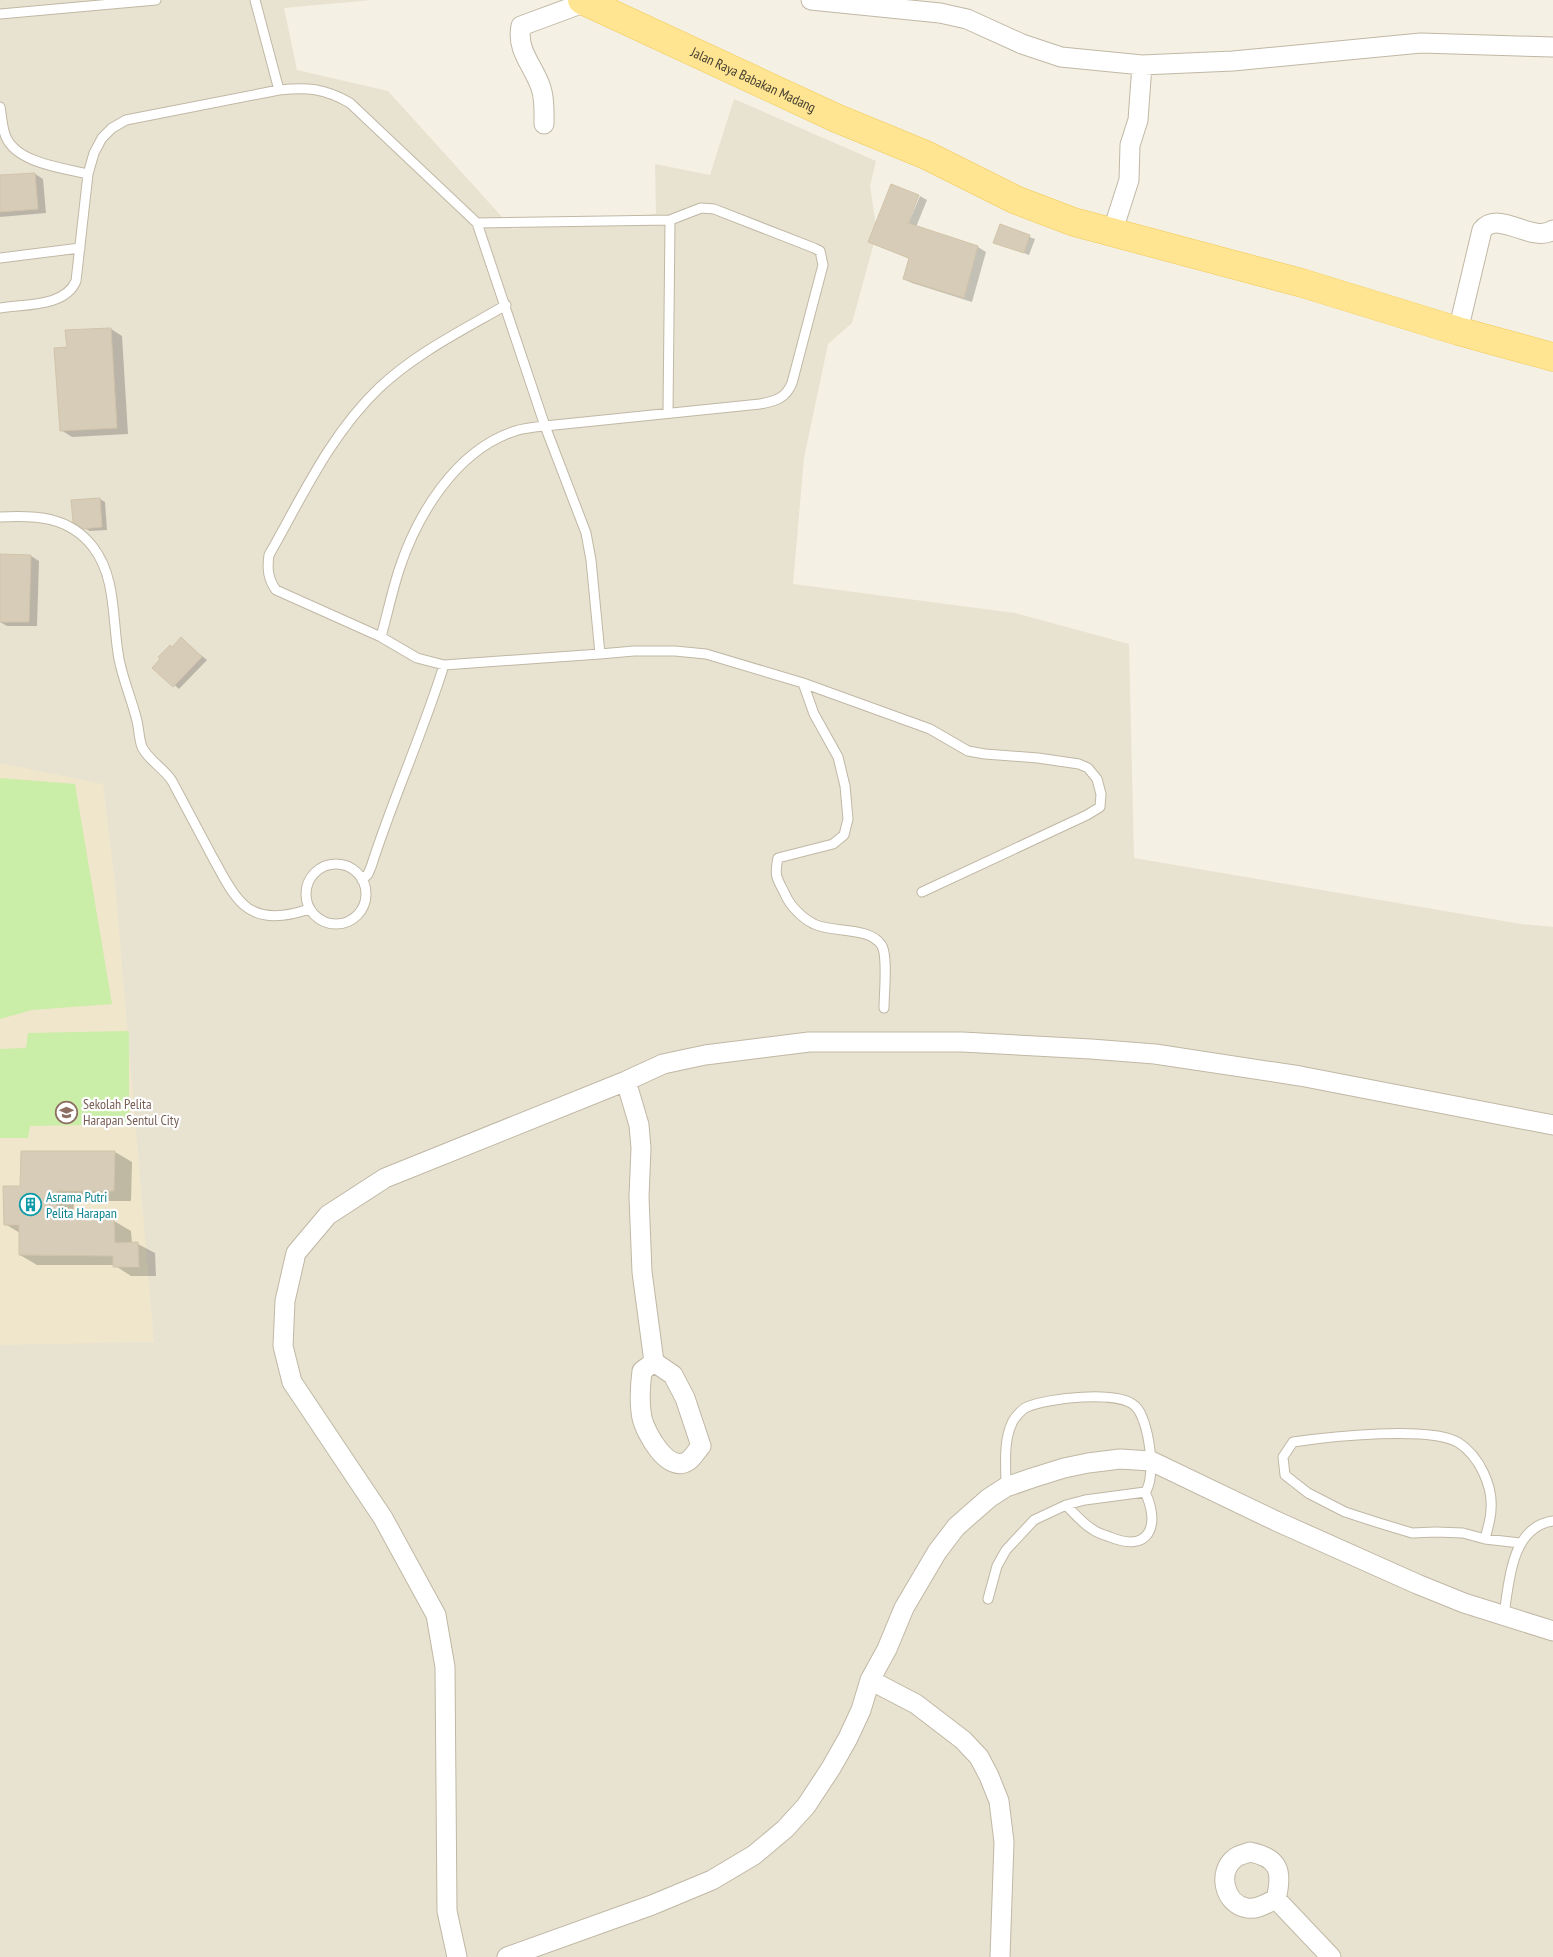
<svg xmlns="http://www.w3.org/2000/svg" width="1553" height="1957" font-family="'PT Sans Narrow',sans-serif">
<rect width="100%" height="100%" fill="#f4f0e3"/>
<path fill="#e8e2d1" d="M0 0H372L284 8 297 70 388 91 513 229 656 214 655 164 710 175 734 99 876 161 870 186 877 232 852 323 828 344 804 458 793 584 1015 613 1129 644 1134 858 1521 924 1553 927V1957H0Z"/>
<path fill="#efe6cb" d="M0 763 103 784 115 882 154 1342 0 1345Z"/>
<path fill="#caeda7" d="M0 778 75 784 112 1004 32 1010 0 1019Z
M129 1031V1124L30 1126 28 1138H0V1049L26 1048 28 1033Z"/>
<path fill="#0003" d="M35 174 43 179 46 213 0 217V177Z
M920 196 927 200 916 227 978 247 986 252 972 302 912 283 904 279 910 259 869 242 904 228 906 229Z
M1000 226 1035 239 1029 255 995 242Z
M111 329 122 336 128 434 72 437 61 430 68 348Z
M100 499 105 502 107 530 90 531 84 528Z
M0 555 31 556 39 561 37 626H7L0 622Z
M181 639 207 660 179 689 154 667Z
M115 1152 132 1162 131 1201H74L73 1220 114 1221 131 1231 132 1244H138L155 1253 156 1276H131L114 1265H37L20 1255V1233L5 1224 21 1188 22 1153Z"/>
<path fill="#d6ccb8" stroke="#d2c4aa" d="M35 173 38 209 0 212V175Z
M891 184 919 195 908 223 978 246 964 298 903 279 909 258 868 242Z
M1000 224 1030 235 1024 253 993 243Z
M111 328 117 428 60 431 54 348 67 347 65 330Z
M100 498 102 527 83 529 73 522 71 500Z
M0 554 31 555 29 622H0Z
M181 637 202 657 173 687 152 668 160 659 158 657 170 645 172 647Z
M21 1151H115L114 1191H57L56 1218 114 1220 115 1243 138 1242 139 1267H113V1256L19 1255V1225H4L3 1186H20Z"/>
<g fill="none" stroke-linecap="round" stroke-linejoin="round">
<defs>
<path id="lane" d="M255 0 279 90
M0 14 156 0
M0 107C2 117 2 128 6 137 17 163 63 168 88 174
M0 258 80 248
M0 308C25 304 65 307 76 281L88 174 94 153 102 138 112 128 126 120 279 90C307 87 324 88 350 103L477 223 545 426 586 533 591 560 600 654 634 651H675L706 654 803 683 930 729 968 751 985 754 1038 758 1079 764 1088 768 1097 779 1101 794 1100 807 1087 815 922 892
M668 413 670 220
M0 517C35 515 69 516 93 547 117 578 112 622 119 659 123 680 132 700 137 721 139 729 139 739 142 747 148 760 165 769 172 781 186 807 199 832 213 858 221 872 231 894 244 905 262 921 289 916 309 909
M381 637C387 615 392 592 399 570 417 515 456 450 515 431 524 428 535 427 545 426L760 404C776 401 786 398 792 383L823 265 820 251 814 248 714 209 701 208 670 220 477 223
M444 665 417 658 381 637 276 590C268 579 267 569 269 555 302 497 330 435 379 388 416 353 463 330 506 305
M803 683 814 714 838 757 845 786 848 819 844 835 833 844 778 858C774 877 777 878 785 894 790 906 802 918 814 924 831 933 871 926 882 946 888 958 884 993 884 1008
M306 894a30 30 0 1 1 60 0a30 30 0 1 1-60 0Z
M362 880 368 874 371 867C393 798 423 733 444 665L600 654
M1066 1505C1074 1513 1082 1523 1092 1529 1097 1533 1104 1535 1110 1537 1149 1553 1161 1526 1145 1492
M1485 1539C1487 1530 1491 1519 1491 1509 1493 1486 1479 1456 1459 1443 1432 1425 1327 1437 1293 1442L1283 1457 1285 1475 1308 1493 1345 1512 1379 1523 1412 1533 1436 1532 1463 1533 1485 1539 1520 1543
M988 1599 997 1566 1006 1550 1034 1520 1066 1505 1085 1500 1145 1492C1157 1479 1149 1418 1135 1406 1118 1390 1048 1398 1027 1407 1022 1409 1014 1418 1012 1423 1003 1442 1006 1466 1006 1487
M1504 1615C1509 1582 1511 1527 1553 1521"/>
<path id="street" d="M811 0 940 13 967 19 1022 44 1061 57 1142 65 1233 61 1421 43 1553 47
M544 124C544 112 545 100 541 88 534 66 516 51 521 26L586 2
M1112 233 1129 180 1130 145 1138 120 1142 65
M1458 331 1482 230C1499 209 1532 244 1553 230
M626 1081 639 1125 641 1148 639 1197 642 1272 654 1362 642 1371C640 1387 639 1403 642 1418 646 1434 668 1474 688 1461 693 1458 697 1450 701 1446L685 1398 673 1375 654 1362
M870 1680 916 1704 963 1740 979 1757 989 1776 999 1801 1004 1842 1000 1957
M1250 1852C1279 1858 1283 1871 1276 1899 1267 1903 1257 1910 1247 1908 1224 1904 1217 1872 1235 1858 1238 1855 1245 1854 1250 1852Z
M1276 1899 1331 1957
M457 1957 447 1911 445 1667 436 1615 383 1518 292 1382 283 1346 285 1301 296 1253 328 1215 385 1178 626 1081 663 1064 705 1055 809 1042H962L1091 1049 1155 1054 1300 1076 1553 1125
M507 1957 652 1905 712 1880 754 1855 785 1829 806 1806 831 1768 848 1738 861 1710 870 1680 887 1649 904 1608 937 1552 956 1527 989 1498 1006 1487 1032 1478 1064 1468 1088 1463 1120 1459 1151 1461 1276 1521 1417 1584 1464 1603 1553 1631"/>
<g id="primary">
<path id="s1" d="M582 0 836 118 926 155 1016 200 1074 222 1302 283 1458 331 1553 357"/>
</g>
</defs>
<use href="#lane" stroke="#c0b8a5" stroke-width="11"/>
<use href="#street" stroke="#c0b8a5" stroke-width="21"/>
<use href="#primary" stroke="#f1c955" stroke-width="29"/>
<use href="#lane" stroke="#fff" stroke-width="9"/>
<use href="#street" stroke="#fff" stroke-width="19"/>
<use href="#primary" stroke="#ffe591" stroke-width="28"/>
</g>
<defs>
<symbol id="school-ring" viewBox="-11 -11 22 22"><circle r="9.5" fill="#fff" stroke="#8d6e63" stroke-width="1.5"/><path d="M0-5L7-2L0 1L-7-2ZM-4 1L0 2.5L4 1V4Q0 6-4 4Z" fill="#8d6e63"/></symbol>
<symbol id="building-ring" viewBox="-11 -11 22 22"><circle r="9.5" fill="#fff" stroke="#0f9aa8" stroke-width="1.5"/><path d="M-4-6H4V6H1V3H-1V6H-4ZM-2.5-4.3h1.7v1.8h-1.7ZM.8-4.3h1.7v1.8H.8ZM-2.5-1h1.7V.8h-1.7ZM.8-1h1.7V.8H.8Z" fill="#0f9aa8"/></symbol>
</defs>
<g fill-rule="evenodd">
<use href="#school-ring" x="54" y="1100" width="25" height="25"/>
<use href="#building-ring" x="18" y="1192" width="25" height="25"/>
</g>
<g text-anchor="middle" stroke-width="4.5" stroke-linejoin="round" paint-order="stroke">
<g font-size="14" fill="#464033" stroke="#fff">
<text dy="5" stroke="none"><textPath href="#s1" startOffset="189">Jalan Raya Babakan Madang</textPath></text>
</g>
<g font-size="14" fill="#785e54" stroke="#fff" text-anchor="start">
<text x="83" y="1109">Sekolah Pelita<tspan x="83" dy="16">Harapan Sentul City</tspan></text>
</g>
<g font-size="14" fill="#0d838f" stroke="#fff" text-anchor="start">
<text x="46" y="1202">Asrama Putri<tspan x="46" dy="16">Pelita Harapan</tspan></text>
</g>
</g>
</svg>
